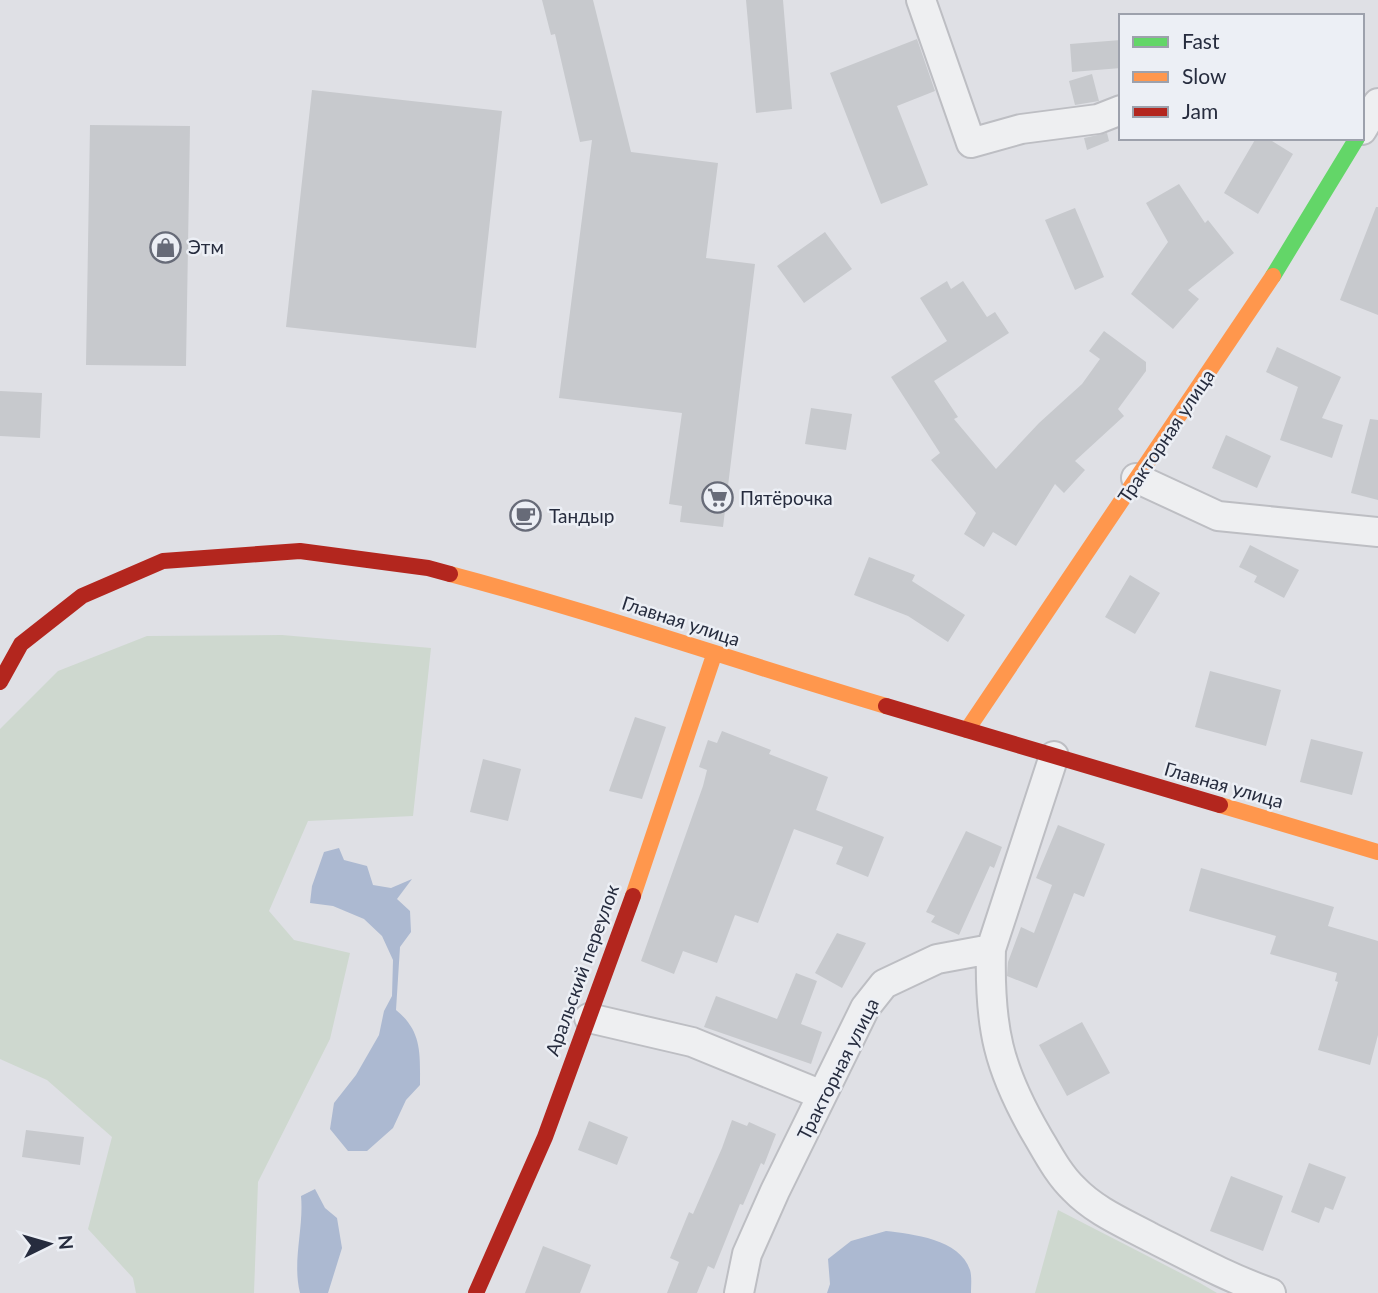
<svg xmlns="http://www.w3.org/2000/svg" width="1378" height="1293" font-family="Lato,sans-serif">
<rect width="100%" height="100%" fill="#dfe0e5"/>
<path fill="#ced8cf" d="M282 635 431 648 413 816 308 821 269 911 294 940 350 953 330 1039 258 1182 254 1293H136L133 1278 88 1229 112 1137 47 1080 0 1059V729L58 671 147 636Z
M1058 1210 1200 1283 1217 1293H1035Z"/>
<path fill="#acb9d1" d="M339 848 344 860 367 866 373 885 391 888 412 879 397 899 410 911 411 932 400 947 396 1010C422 1031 420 1053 420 1085L406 1100 393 1128 367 1151H348L330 1129 334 1103 356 1075 379 1035 384 1011 392 996 393 960 382 936 364 919 333 906 310 903 312 886 324 852Z
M315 1189 325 1208 337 1218 342 1248 328 1293H300C292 1261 304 1228 301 1196Z
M886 1231C912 1234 960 1239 970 1270 972 1276 971 1286 971 1293H827L830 1284 828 1259 851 1241Z"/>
<path fill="#c7c9cd" d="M542 0H593L631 152 718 163 706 258 755 264 723 527 680 522 682 506 669 504 682 413 559 398 592 140 580 142 555 34 551 35Z
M746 0H783L792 109 756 113Z
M917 39 935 91 897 106 928 185 881 204 830 73Z
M1121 40V68L1072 72 1070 44Z
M1092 74 1099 101 1075 105 1069 81Z
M312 90 502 111 476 348 286 327Z
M90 125 190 126 186 366 86 365Z
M1107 133 1109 141 1087 150 1084 138Z
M1256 138H1267L1293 154 1258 214 1224 193Z
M1179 184 1205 223 1208 220 1234 253 1188 290 1199 299 1173 329 1131 294 1168 242 1146 203Z
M1376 207H1378V315L1340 300Z
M1075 208 1104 277 1075 290 1045 220Z
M825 232 852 269 804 303 777 266Z
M947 281 951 289 963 281 987 317 995 312 1009 333 934 381 958 417 954 419 996 469 1039 423 1082 384 1100 359 1089 351 1104 331 1146 362V371L1118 409 1124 416 1075 461 1085 470 1064 493 1055 484 1016 546 993 532 984 547 964 534 976 513 931 460 940 453 891 377 947 341 920 298Z
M1277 347 1341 377 1322 418 1343 425 1332 458 1280 440 1298 387 1266 372Z
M0 391 42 393 40 438 0 436Z
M811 408 852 414 846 450 805 444Z
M1370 419 1378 420V500L1351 493Z
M1226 435 1271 456 1257 488 1212 468Z
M1250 545 1299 570 1284 598 1254 582 1257 576 1239 567Z
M869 557 915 575 912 581 965 615 948 642 908 616 854 595Z
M1130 575 1160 593 1135 634 1105 617Z
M1210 671 1281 690 1266 746 1195 727Z
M635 717 666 727 642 799 609 791Z
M722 731 771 750 769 754 828 777 816 810 884 837 868 877 836 864 843 847 794 829 758 923 735 915 717 963 683 951 674 974 641 961 703 786 707 770 699 767 708 740 717 743Z
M1311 739 1363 752 1352 795 1300 782Z
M483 759 521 769 508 821 470 812Z
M1058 825 1105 844 1084 897 1074 893 1037 988 1007 976 1008 962 1021 927 1034 933 1052 885 1036 878Z
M966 831 1002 847 994 868 990 866 959 935 931 922 935 916 926 912Z
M1201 868 1334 907 1328 926 1378 941V1035L1370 1065 1318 1050 1338 982 1335 981 1337 973 1270 954 1276 936 1189 911Z
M837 933 866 943 842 988 815 973Z
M796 973 817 981 801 1024 822 1032 811 1064 704 1027 716 996 777 1019Z
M1082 1022 1110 1073 1067 1096 1039 1045Z
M732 1120 747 1126 749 1122 776 1134 764 1165 761 1163 743 1205 740 1204 714 1269 708 1266 697 1293H667L679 1262 670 1258 689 1212 693 1214 722 1148Z
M589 1121 628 1137 617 1165 578 1150Z
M26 1130 84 1137 80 1165 22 1157Z
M1309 1163 1346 1177 1333 1210 1325 1207 1319 1223 1291 1212Z
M1231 1176 1283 1196 1263 1251 1210 1231Z
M543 1246 591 1265 580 1293H525Z"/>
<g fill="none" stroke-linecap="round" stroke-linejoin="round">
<defs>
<path id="street" d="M921 0 971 143 1021 129 1098 119 1121 110
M1362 130 1378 103
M1136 478 1218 516 1378 532
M991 949C989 1027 998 1069 1038 1137 1048 1154 1059 1175 1074 1189 1095 1211 1124 1223 1150 1237 1190 1257 1229 1278 1271 1293
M589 1018 692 1042 822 1095
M739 1293 747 1254 775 1191 865 1008 884 984 937 959 991 949 1054 756"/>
</defs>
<use href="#street" stroke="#bdbec3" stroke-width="32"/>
<use href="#street" stroke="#eeeff1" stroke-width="28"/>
<path stroke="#63d668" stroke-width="16" d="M1273 276 1357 138"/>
<path stroke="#ff974d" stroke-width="16" d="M450 574C597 613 741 663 886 706
M967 730 1273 276
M1220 805 1378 852
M633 896 714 655"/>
<path stroke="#b3261e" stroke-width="16" d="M0 682 21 644 82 596 163 561 300 551 428 568 450 574
M886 706 1220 805
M476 1293 545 1137 633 896"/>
</g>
<defs>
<symbol id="shop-ring" viewBox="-11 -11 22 22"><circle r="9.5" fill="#eceff5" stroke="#676b78" stroke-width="1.5"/><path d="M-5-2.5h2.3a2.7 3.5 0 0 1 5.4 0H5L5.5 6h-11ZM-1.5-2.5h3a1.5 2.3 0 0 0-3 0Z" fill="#676b78"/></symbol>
<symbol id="supermarket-ring" viewBox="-11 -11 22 22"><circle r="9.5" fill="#eceff5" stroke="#676b78" stroke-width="1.5"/><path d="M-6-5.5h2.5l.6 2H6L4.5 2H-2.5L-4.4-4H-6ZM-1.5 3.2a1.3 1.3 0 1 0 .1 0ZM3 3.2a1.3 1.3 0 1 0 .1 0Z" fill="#676b78"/></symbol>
<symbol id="cafe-ring" viewBox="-11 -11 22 22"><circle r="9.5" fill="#eceff5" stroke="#676b78" stroke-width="1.5"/><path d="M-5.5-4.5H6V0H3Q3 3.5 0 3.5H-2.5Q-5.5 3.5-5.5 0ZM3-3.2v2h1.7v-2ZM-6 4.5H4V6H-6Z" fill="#676b78"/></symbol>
</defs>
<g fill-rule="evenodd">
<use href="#shop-ring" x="148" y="230" width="35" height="35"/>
<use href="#supermarket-ring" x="700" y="480" width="35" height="35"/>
<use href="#cafe-ring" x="508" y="498" width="35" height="35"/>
</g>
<g text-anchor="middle" stroke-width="5" stroke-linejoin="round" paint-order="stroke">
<g font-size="19" fill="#262c3e" stroke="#eceff5" text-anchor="start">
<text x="188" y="254">Этм</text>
<text x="740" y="505">Пятёрочка</text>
<text x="549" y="523">Тандыр</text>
</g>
<g font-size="19" fill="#262c3e" stroke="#eceff5">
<text transform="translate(1166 436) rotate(-56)" y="7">Тракторная улица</text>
<text transform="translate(681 621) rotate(18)" y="7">Главная улица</text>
<text transform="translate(1224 785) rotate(16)" y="7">Главная улица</text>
<text transform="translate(582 970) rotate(-70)" y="7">Аральский переулок</text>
<text transform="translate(838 1069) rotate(-63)" y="7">Тракторная улица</text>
</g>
</g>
<rect x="1119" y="14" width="245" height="126" fill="#eceff5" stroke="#9da1ac" stroke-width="2"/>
<rect x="1133" y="37" width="35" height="10" fill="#63d668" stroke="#9da1ac" stroke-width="2"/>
<text x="1182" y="49" font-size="21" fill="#262c3e">Fast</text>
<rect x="1133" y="72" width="35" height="10" fill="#ff974d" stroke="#9da1ac" stroke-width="2"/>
<text x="1182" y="84" font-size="21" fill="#262c3e">Slow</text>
<rect x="1133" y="107" width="35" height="10" fill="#b3261e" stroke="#9da1ac" stroke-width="2"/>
<text x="1182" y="119" font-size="21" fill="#262c3e">Jam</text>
<g transform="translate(49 1244) rotate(85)" stroke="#eceff5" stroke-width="5" paint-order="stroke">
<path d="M0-5L12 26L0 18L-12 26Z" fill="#262c3e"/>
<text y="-10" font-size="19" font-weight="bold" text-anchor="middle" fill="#262c3e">N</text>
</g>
</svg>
